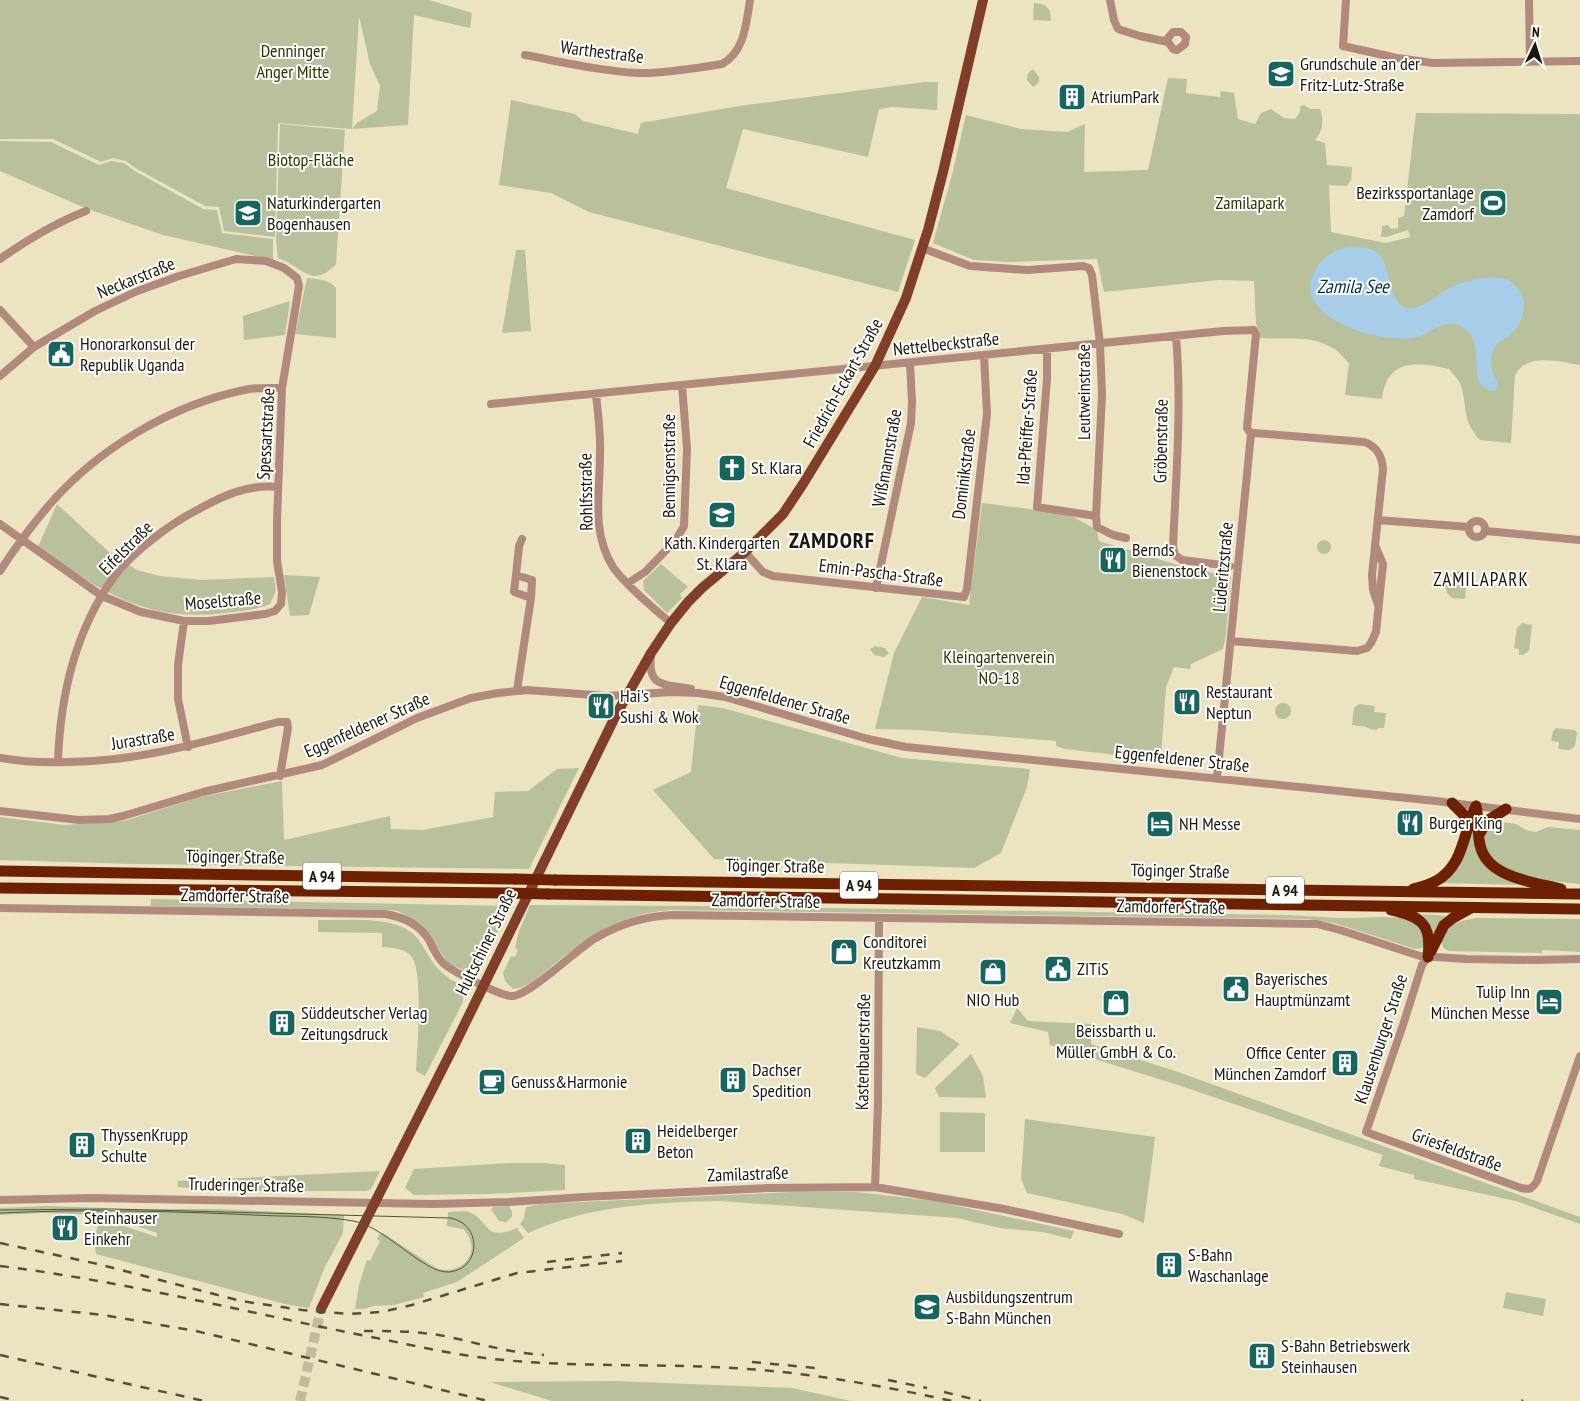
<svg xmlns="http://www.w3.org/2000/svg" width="1580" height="1401" font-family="'PT Sans Narrow',sans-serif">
<rect width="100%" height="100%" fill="#ece3c0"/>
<path fill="#b8c19b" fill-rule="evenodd" d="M0 0H429L472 13 470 28 414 15 408 125 352 129 278 123 275 237 224 231 219 207 205 206 137 169 126 161 113 158 101 162 53 139H0ZM359 16 370 64 380 86 377 111 357 123 352 129Z
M1034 3C1047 4 1051 8 1051 21L1033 20Z
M1033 69 1039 77V82L1033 87 1027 80 1028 73Z
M1168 78 1187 79 1186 93 1220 97 1221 91 1234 93 1238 119 1255 124 1261 113 1271 109 1284 118 1295 119 1300 112V106L1304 105 1310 109H1320C1324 120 1323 131 1315 140L1325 143 1327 165 1352 167 1351 180 1347 186 1329 185 1331 232 1386 243 1410 237 1408 230 1386 237H1381L1382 226 1388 225 1391 229 1398 228V218L1404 216 1416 113 1580 114V365C1558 362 1528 352 1515 375L1511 443 1480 440C1461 419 1468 409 1461 385 1459 380 1453 374 1449 369 1417 362 1387 358 1382 399L1345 395 1349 363C1344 359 1340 352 1334 349 1313 334 1284 340 1259 338L1260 332 1256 324 1254 281 1219 280 1104 292 1097 259 1010 262 974 260 933 243 952 175 966 115 1021 129 1067 132 1085 124 1084 172 1148 170Z
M925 82H938L937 110 892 107 879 109 868 157 743 129 726 188 915 240 898 292 589 212 551 193 499 185 511 100 575 114 583 121 638 134 641 123 739 106Z
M280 124 345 130 336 264C312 290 302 266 278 258L276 239Z
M0 141 51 142 99 165 111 161 124 163 135 171 203 209 217 210 222 233 273 239V260L163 235 85 208 0 171Z
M516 250H525L531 331 502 333Z
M307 278C317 279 329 279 336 288V338L295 334Z
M290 301 285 335 244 340 243 316Z
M982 503 1068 514 1097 530 1099 541 1188 568 1231 576 1226 634 1223 649 1191 664 1190 669 1174 667 1166 687 1161 757 1148 755 1143 758 1065 749 1056 746V741L918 730 875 729 894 653 922 597 969 605Z
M57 504 109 552 137 570 160 576 202 580 274 577 276 591 270 604C256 610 241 611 225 613 146 623 100 591 38 547Z
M1317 547a7 7 0 1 1 14 0a7 7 0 1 1-14 0Z
M661 564 688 587 680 594 682 598 667 613 644 590 643 581Z
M1455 571 1467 572 1465 599 1452 598 1447 593 1445 584 1449 576Z
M284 575 320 577 309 615 290 616Z
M1522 623 1532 625 1529 651 1523 655H1519V649L1514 648 1517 628Z
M875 646 885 648 889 653 884 657 874 655 870 649Z
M1275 711a8 8 0 1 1 16 0a8 8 0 1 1-16 0Z
M1359 704 1375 706 1374 712 1386 713 1384 728H1379L1376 730 1369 729 1367 727 1352 725 1354 708Z
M698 705 723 708 902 758 1030 769 1027 787 1001 853 974 868 714 859 653 790 691 772Z
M1556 728 1575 730 1577 733 1575 746 1570 750 1558 749 1559 742 1551 741 1553 731Z
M579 768 529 869 135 864 0 860V817L65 825 124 821 200 797 282 781 284 840 390 816 391 829 423 830 493 817 495 792 528 791 557 769Z
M1474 818 1476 847 1527 885 1439 883Z
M1494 821 1516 824 1526 830 1536 832 1548 827 1580 830V884C1553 881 1492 879 1485 845 1483 835 1486 828 1494 821Z
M151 899 511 906 480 965 469 973 448 963 423 926 398 911 388 910 151 906Z
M530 905 695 906 1289 915C1309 916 1330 918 1351 918 1369 918 1391 915 1409 920 1419 923 1428 937 1423 948L1415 949 1334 923 1308 919 670 910C608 915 577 947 531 983L521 988 513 989 505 981 503 973 511 956 515 957 518 950 515 948 519 931Z
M1422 914 1446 916 1441 920 1433 934 1428 922Z
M1477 918 1580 919V952L1542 950V953L1449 951C1444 949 1442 947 1442 942 1442 924 1464 920 1477 918Z
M318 920C347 921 399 914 418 939 428 953 433 968 449 978V979L463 985V1002L425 1076 416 1071C417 1050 424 970 411 956 404 948 393 948 382 947V933L318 932Z
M1017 1008 1028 1021 1091 1024V1044L1178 1072 1580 1217V1224L1516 1201 1414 1179V1175L1379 1166 1383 1155 1178 1085 1050 1045 1048 1032 1010 1023Z
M917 1027 940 1031 960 1044 925 1078 916 1074Z
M971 1054 983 1076 986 1098 939 1097 935 1088Z
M940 1112 985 1113V1152H940Z
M1025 1119 1155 1137 1144 1223 1122 1214 1027 1193 1021 1179Z
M510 1163H542L565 1165V1190L489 1194 414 1195 405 1188 414 1169Z
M380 1171 371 1189 366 1191H196L191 1188 178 1187V1181Z
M792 1192H856L935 1201 1074 1231 1071 1239 1043 1232 1000 1228 957 1218 720 1201C655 1202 587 1206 528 1233L520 1224 524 1218 526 1207 541 1204Z
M47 1206 108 1208V1215L42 1213 0 1215V1208Z
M509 1206 512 1211V1217L506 1222 499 1221 491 1209 493 1207Z
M117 1209H219L344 1215 343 1233 324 1269 309 1308 289 1305 96 1254 94 1240 99 1221H109L157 1237V1233L118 1219V1216H116Z
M465 1211C491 1217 481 1244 517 1228L524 1238 457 1282 423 1293 424 1297 394 1305 374 1306 364 1309H355L359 1285 367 1260 370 1261 380 1241 377 1239 379 1235 383 1233 436 1268C462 1277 484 1251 463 1229L447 1226 448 1212Z
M1506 1292 1546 1299 1543 1316 1503 1308Z
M616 1381 792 1388 851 1401H552L490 1382Z"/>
<path fill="#a8cde9" d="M1347 247C1354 247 1366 247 1373 250 1393 260 1386 301 1406 308 1419 312 1439 293 1450 288 1465 280 1490 274 1506 279 1513 282 1519 288 1522 295 1528 310 1520 326 1509 336 1502 341 1496 342 1493 351 1491 357 1490 367 1493 374 1496 381 1501 382 1496 390L1490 391C1486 389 1482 387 1479 381 1472 364 1484 340 1461 326 1445 317 1430 334 1415 338 1409 339 1399 339 1392 338 1362 336 1292 313 1315 271 1322 257 1332 251 1347 247Z"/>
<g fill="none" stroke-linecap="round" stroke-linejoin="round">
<path stroke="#c2ba9c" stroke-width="10" stroke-dasharray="10 5" stroke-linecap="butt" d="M300 1401 321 1309"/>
<path stroke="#b18a7d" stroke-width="8" d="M1110 0 1114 20 1118 29 1140 36 1168 42 1173 49 1177 50 1185 44 1186 37 1181 32H1173L1168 38V42
M1346 0 1343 46 1397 58 1433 63 1580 61
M1529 0 1530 62
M525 55C562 62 600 71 638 73 662 74 698 68 722 64 745 51 746 24 750 0
M922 248 970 266 1027 270 1083 266 1089 268 1092 275 1100 344 1102 394 1096 516
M0 259C27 240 55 223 86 211
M0 310 34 347
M1176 336C1182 406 1176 477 1173 547L1175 555 1182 560 1230 566
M1047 349V379L1037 507 1096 516 1097 527 1113 535 1126 538
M0 376 34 347 95 311 135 292 179 276 236 259 266 261 284 268 297 278 299 286 282 388 277 521V561L282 592 281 604 275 611 265 614 209 621H184L141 612 102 596 0 524
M596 394C598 414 601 435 600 455 600 494 591 532 613 567 624 583 655 610 671 623
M491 404 1223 331 1254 330 1256 334 1247 428 1251 434 1217 778
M1251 434 1255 433 1364 442C1377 446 1382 456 1383 469L1372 575 1373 590 1378 605
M1378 520 1469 527
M1469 529a8 8 0 1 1 16 0a8 8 0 1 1-16 0Z
M1486 531 1580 540
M522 539 519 546 516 575 532 580 531 598
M745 552 763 572 773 576 964 597 967 589 987 414 984 355
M0 571C15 548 32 525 50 504 99 448 172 405 244 390 256 387 270 388 282 388
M516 575 514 592 531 598 517 690
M628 583 645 572 676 540 684 526 687 449 682 385
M876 588 911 423 912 401 910 363
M184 621 178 665V699L188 747
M1231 641 1357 651 1367 648 1371 643 1376 632 1383 564 1375 545
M651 656C647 688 665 684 691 689
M0 758C23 762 45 763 69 762 143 761 207 741 278 722H287L288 728 280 776
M58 762C60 698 75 632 113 578 131 553 171 523 199 509 224 495 249 484 278 487
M0 811 79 820 109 819 123 816 203 792 322 765 417 718 471 698 498 693 527 690 607 696 672 692 698 693 725 697 868 739 906 747 1436 801 1580 819
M0 908 385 914C404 917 419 924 429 940 433 948 437 957 443 963 451 971 499 995 511 996 528 997 576 950 594 939 619 924 645 916 673 915L1317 924 1340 930 1420 956 1466 959 1533 960 1580 959
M1428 957 1422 965 1403 1025 1366 1132 1521 1188C1530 1190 1532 1189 1537 1181L1580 1056
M875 1187 878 1103 879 918
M0 1200 91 1198 433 1204 509 1202 584 1197 767 1188 875 1187 1004 1209 1119 1234"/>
<path stroke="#813f29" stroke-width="10" d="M321 1309 454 1046 616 715 651 653 671 623 688 602 702 588 745 552 783 514 803 484 875 366 906 298 928 230 943 172 983 0"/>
<path stroke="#6e2102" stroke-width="11" d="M1452 803 1464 815 1467 828
M1476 806C1479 819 1477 832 1480 845 1487 878 1534 882 1561 889
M1480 833 1487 821 1506 809
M0 871 515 879
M555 880 1580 894
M0 888 508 893
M1413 889C1421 887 1429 885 1436 881 1464 866 1463 832 1476 806
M548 894 1580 909
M1391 910C1422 917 1432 924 1428 957
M1431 951 1444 925 1453 918 1471 908"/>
<path stroke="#55503d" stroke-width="1" d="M0 1210 113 1209 450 1218C483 1224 481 1269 449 1272 424 1274 385 1226 353 1221 321 1215 287 1217 254 1215 170 1211 84 1209 0 1213"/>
<path stroke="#55503d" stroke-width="2.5" stroke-dasharray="9 9" stroke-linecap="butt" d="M0 1243 98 1264 241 1301 302 1310 350 1314 381 1312 412 1305 517 1273 622 1261
M547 1262 622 1253
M0 1266C122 1281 241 1311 361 1335 403 1343 444 1353 485 1358 567 1368 650 1363 732 1368 806 1372 879 1385 952 1401
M0 1304 103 1315 196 1331 488 1401
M364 1331C393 1331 421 1331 449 1337 481 1344 511 1353 544 1355
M0 1355 204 1401
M752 1362 816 1368
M888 1380 927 1388
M944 1392 981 1401
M0 1397 17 1401
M1522 1401 1523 1400"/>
<path stroke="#6e2102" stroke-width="11" d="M515 879 555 880
M508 893 548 894"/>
</g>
<defs>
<symbol id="school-square" viewBox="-11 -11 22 22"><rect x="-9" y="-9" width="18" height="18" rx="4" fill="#186560" stroke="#fff"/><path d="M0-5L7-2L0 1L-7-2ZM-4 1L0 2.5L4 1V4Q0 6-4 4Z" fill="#fff"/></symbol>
<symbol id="building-square" viewBox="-11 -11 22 22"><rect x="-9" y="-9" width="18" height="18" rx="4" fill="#186560" stroke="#fff"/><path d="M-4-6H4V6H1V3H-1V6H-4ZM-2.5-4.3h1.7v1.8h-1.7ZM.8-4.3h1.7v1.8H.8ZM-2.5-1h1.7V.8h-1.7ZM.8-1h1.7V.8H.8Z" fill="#fff"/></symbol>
<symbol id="stadium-square" viewBox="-11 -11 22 22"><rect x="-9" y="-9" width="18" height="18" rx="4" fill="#186560" stroke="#fff"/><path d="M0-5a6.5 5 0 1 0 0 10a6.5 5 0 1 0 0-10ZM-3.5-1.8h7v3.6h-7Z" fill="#fff"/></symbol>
<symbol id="civic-square" viewBox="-11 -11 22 22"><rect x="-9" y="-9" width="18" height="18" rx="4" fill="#186560" stroke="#fff"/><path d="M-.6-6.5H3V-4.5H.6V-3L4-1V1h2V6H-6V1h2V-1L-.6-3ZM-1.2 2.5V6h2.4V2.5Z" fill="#fff"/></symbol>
<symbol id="church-square" viewBox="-11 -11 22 22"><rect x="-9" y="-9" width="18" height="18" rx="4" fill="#186560" stroke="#fff"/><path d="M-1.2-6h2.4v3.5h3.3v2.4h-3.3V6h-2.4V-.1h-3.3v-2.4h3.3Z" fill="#fff"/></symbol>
<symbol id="restaurant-square" viewBox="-11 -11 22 22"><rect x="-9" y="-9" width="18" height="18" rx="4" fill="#186560" stroke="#fff"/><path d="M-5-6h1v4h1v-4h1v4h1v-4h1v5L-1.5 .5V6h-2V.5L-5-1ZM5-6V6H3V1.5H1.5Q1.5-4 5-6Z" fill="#fff"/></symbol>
<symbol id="hotel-square" viewBox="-11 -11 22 22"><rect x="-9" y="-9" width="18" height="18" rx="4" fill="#186560" stroke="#fff"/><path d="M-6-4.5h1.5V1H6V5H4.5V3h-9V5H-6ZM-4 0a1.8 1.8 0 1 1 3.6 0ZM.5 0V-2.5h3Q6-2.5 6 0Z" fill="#fff"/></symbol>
<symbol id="shop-square" viewBox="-11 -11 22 22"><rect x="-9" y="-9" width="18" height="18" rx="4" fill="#186560" stroke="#fff"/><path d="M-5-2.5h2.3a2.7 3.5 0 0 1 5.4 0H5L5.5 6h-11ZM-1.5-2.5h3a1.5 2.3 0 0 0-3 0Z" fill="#fff"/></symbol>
<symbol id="cafe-square" viewBox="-11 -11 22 22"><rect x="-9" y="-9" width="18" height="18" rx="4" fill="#186560" stroke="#fff"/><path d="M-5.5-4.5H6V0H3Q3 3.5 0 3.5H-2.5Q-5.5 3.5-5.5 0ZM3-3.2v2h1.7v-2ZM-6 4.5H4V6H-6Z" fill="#fff"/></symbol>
<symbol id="university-square" viewBox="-11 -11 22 22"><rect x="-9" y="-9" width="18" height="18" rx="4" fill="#186560" stroke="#fff"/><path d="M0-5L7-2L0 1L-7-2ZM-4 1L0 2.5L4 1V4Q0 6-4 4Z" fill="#fff"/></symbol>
</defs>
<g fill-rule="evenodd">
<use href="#school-square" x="1265" y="58" width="32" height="32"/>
<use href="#building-square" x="1056" y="81" width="32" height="32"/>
<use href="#stadium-square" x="1477" y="187" width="32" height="32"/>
<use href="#school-square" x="232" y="197" width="32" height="32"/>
<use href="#civic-square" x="45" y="338" width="32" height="32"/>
<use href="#church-square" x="716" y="452" width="32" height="32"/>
<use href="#school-square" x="706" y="499" width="32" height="32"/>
<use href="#restaurant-square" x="1097" y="544" width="32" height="32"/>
<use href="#restaurant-square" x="1171" y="686" width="32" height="32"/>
<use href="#restaurant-square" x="585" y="690" width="32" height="32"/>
<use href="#restaurant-square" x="1394" y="807" width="32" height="32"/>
<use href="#hotel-square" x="1144" y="808" width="32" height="32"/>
<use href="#shop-square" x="828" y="936" width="32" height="32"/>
<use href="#civic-square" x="1042" y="953" width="32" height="32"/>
<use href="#shop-square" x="977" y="956" width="32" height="32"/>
<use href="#civic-square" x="1220" y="973" width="32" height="32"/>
<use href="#hotel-square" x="1533" y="986" width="32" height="32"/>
<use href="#shop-square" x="1100" y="987" width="32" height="32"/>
<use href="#building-square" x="266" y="1007" width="32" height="32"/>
<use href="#building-square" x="1329" y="1047" width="32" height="32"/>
<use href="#building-square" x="717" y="1064" width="32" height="32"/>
<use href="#cafe-square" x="476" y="1066" width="32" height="32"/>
<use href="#building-square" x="622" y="1125" width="32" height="32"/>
<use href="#building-square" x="66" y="1129" width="32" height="32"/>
<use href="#restaurant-square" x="49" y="1212" width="32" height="32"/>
<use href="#building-square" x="1153" y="1249" width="32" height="32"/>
<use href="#university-square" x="911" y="1291" width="32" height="32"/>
<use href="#building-square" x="1246" y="1340" width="32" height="32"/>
</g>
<g text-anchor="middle" stroke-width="4" stroke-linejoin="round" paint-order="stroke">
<g fill="#fff" stroke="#5f5d54" stroke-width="1">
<rect x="303" y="862.5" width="38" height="27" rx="4"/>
<rect x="840" y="871.5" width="38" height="27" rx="4"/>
<rect x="1266" y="876.5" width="38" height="27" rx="4"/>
</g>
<g font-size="16" font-weight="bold" fill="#1b180b">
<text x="322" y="882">A 94</text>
<text x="859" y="891">A 94</text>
<text x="1285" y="896">A 94</text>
</g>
<g font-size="18" fill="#2d3504" stroke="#fff">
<text x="293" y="57">Denninger<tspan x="293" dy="21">Anger Mitte</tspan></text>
<text x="311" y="166">Biotop-Fläche</text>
<text x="1250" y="209">Zamilapark</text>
<text x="999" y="663">Kleingartenverein<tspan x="999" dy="21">NO-18</tspan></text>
</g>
<g font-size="18" fill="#1b180b" stroke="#fff">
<text transform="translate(602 52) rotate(7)" y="6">Warthestraße</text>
<text transform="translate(136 278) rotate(-22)" y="6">Neckarstraße</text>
<text transform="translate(946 344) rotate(-6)" y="6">Nettelbeckstraße</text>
<text transform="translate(843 383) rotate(-61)" y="6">Friedrich-Eckart-Straße</text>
<text transform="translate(1084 392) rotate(-90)" y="6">Leutweinstraße</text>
<text transform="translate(1027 427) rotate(-86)" y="6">Ida-Pfeiffer-Straße</text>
<text transform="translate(266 434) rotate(-87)" y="6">Spessartstraße</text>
<text transform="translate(1161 441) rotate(-89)" y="6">Gröbenstraße</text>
<text transform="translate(887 458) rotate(-80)" y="6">Wißmannstraße</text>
<text transform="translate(669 466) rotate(-90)" y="6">Bennigsenstraße</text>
<text transform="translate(964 474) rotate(-83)" y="6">Dominikstraße</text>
<text transform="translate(586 492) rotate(-91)" y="6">Rohlfsstraße</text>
<text transform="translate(126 548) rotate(-45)" y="6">Eifelstraße</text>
<text transform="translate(1223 567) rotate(-85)" y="6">Lüderitzstraße</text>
<text transform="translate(881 573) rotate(7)" y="6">Emin-Pascha-Straße</text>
<text transform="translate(223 601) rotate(-5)" y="6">Moselstraße</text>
<text transform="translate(785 700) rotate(16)" y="6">Eggenfeldener Straße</text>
<text transform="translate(367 725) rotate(-24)" y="6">Eggenfeldener Straße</text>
<text transform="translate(143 739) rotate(-9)" y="6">Jurastraße</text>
<text transform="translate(1182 759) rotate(6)" y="6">Eggenfeldener Straße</text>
<text transform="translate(235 857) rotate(1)" y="6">Töginger Straße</text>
<text transform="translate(775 866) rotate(1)" y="6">Töginger Straße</text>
<text transform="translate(1180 871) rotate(1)" y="6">Töginger Straße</text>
<text transform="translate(235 896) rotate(1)" y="6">Zamdorfer Straße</text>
<text transform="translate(766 901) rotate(1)" y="6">Zamdorfer Straße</text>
<text transform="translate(1171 907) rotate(1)" y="6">Zamdorfer Straße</text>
<text transform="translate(486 942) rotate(-64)" y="6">Hultschiner Straße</text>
<text transform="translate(1381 1039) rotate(-72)" y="6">Klausenburger Straße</text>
<text transform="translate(863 1052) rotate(-89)" y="6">Kastenbauerstraße</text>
<text transform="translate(1457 1150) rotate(20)" y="6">Griesfeldstraße</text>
<text transform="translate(748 1174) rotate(-2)" y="6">Zamilastraße</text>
<text transform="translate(246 1185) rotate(1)" y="6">Truderinger Straße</text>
</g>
<g font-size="18" fill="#1b180b" stroke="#fff" text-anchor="start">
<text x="1300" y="70">Grundschule an der<tspan x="1300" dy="21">Fritz-Lutz-Straße</tspan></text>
<text x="1091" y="103">AtriumPark</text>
<text x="1474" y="199" text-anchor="end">Bezirkssportanlage<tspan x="1474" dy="21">Zamdorf</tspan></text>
<text x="267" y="209">Naturkindergarten<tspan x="267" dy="21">Bogenhausen</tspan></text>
<text x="80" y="350">Honorarkonsul der<tspan x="80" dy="21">Republik Uganda</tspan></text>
<text x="751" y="474">St. Klara</text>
<text x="722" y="549" text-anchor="middle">Kath. Kindergarten<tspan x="722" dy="21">St. Klara</tspan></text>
<text x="1132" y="556">Bernds<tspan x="1132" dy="21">Bienenstock</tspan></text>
<text x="1206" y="698">Restaurant<tspan x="1206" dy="21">Neptun</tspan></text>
<text x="620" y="702">Hai's<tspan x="620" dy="21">Sushi &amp; Wok</tspan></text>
<text x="1429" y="829">Burger King</text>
<text x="1179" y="830">NH Messe</text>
<text x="863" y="948">Conditorei<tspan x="863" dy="21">Kreutzkamm</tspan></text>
<text x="1077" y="975">ZITiS</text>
<text x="1255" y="985">Bayerisches<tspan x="1255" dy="21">Hauptmünzamt</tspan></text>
<text x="1530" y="998" text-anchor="end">Tulip Inn<tspan x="1530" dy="21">München Messe</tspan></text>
<text x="993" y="1006" text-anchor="middle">NIO Hub</text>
<text x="301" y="1019">Süddeutscher Verlag<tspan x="301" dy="21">Zeitungsdruck</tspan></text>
<text x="1116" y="1037" text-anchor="middle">Beissbarth u.<tspan x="1116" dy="21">Müller GmbH &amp; Co.</tspan></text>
<text x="1326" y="1059" text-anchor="end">Office Center<tspan x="1326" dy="21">München Zamdorf</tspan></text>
<text x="752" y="1076">Dachser<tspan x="752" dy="21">Spedition</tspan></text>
<text x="511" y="1088">Genuss&amp;Harmonie</text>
<text x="657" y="1137">Heidelberger<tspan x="657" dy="21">Beton</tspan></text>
<text x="101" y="1141">ThyssenKrupp<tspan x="101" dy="21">Schulte</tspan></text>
<text x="84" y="1224">Steinhauser<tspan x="84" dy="21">Einkehr</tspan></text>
<text x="1188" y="1261">S-Bahn<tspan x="1188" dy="21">Waschanlage</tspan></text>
<text x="946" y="1303">Ausbildungszentrum<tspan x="946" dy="21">S-Bahn München</tspan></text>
<text x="1281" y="1352">S-Bahn Betriebswerk<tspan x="1281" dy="21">Steinhausen</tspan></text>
</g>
<g font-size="19" font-style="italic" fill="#00304b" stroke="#fff">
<text x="1353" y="293">Zamila See</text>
</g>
<g font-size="19" letter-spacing="1" fill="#1b180b" stroke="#fff">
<text x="1481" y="586">ZAMILAPARK</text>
</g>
<g font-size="22" font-weight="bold" letter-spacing="1" fill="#1b180b" stroke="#fff">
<text x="832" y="548">ZAMDORF</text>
</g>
</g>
<g transform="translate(1535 45) rotate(4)" stroke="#ffffff" stroke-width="4" paint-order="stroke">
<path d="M0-4L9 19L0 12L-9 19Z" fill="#1b180b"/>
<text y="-8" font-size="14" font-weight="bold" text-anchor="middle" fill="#1b180b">N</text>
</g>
</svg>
